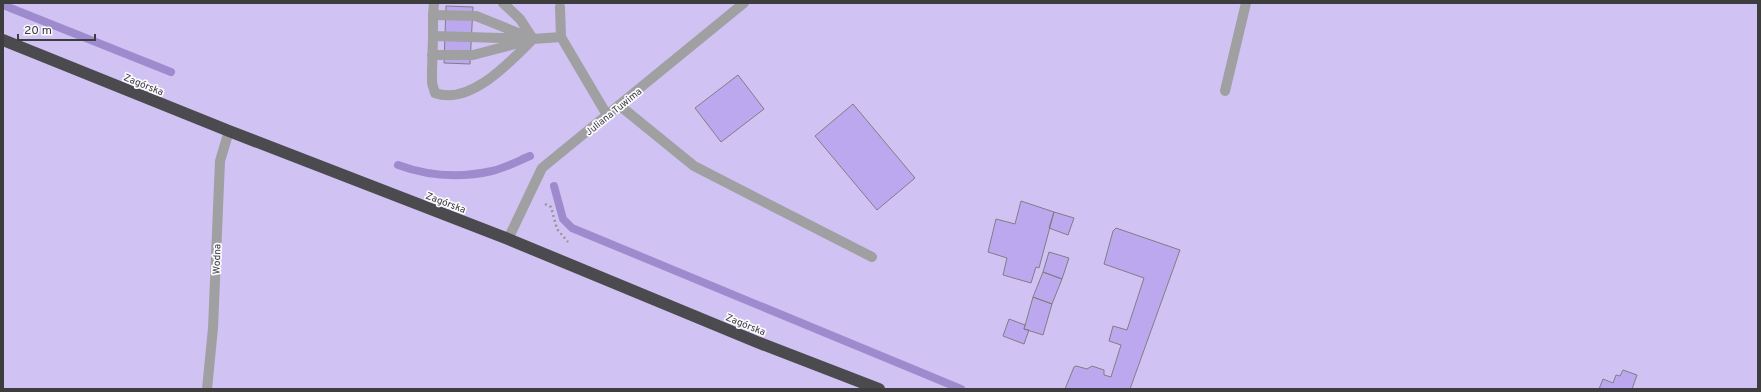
<svg xmlns="http://www.w3.org/2000/svg" width="1761" height="392" font-family="Overpass,sans-serif">
<rect width="100%" height="100%" fill="#edebf0"/>
<path fill="#d0c3f4" d="M3 3H1758V389H3Z"/>
<g fill="none" stroke-linecap="round" stroke-linejoin="round">
<path stroke="#9e8bce" stroke-width="8" d="M3 5 171 72
M398 165C428 176 461 178 492 171 505 168 518 161 530 156
M554 186 563 219 572 228 961 389"/>
</g>
<path fill="#bca8ee" stroke="#7f7e82" d="M446 6 473 7 470 64 444 63Z
M738 75 764 109 721 142 695 108Z
M853 104 915 178 877 210 815 136Z
M1021 201 1054 212 1039 268 1036 267 1031 283 1003 275 1007 258 988 252 996 219 1015 224Z
M1054 212 1074 218 1068 235 1049 228Z
M1116 228 1180 250 1130 389H1065L1074 367 1076 366 1087 369 1092 366 1104 370V375L1111 377 1121 345 1109 341 1113 326 1127 330 1144 278 1104 264 1113 231Z
M1049 252 1069 258 1062 279 1043 272Z
M1043 272 1062 279 1052 304 1033 297Z
M1033 297 1052 304 1043 335 1024 329Z
M1009 319 1025 325 1024 329 1029 330 1024 344 1003 336Z
M1623 370 1637 375 1632 389H1599L1603 379 1613 383 1616 375 1620 376Z"/>
<g fill="none" stroke-linecap="round" stroke-linejoin="round">
<path stroke="#979599" stroke-width="2.5" stroke-dasharray="2 3" stroke-linecap="butt" d="M545 204 551 207 557 229 568 242"/>
<path stroke="#a09fa1" stroke-width="10" d="M503 3 520 19 533 39
M560 7 561 37 607 115
M433 15 434 3
M433 36 432 71V83L435 93C470 106 510 62 533 39
M533 39 476 16 433 15V36L533 39 561 37
M432 55H473L523 42
M1225 91 1246 3
M619 105 694 166 872 257
M508 239 542 168 744 3
M207 389 213 328 220 161 229 131"/>
<path stroke="#4b4a4e" stroke-width="12" d="M3 40 229 131 508 239 757 342 879 389"/>
</g>
<g text-anchor="middle" stroke-width="3.5" stroke-linejoin="round" paint-order="stroke">
<g font-size="10" fill="#3d3c3e" stroke="#faf9fe">
<text transform="translate(144 84) rotate(22)" y="4">Zagórska</text>
<text transform="translate(613 111) rotate(-39)" y="4">Juliana Tuwima</text>
<text transform="translate(446 202) rotate(21)" y="4">Zagórska</text>
<text transform="translate(216 259) rotate(-88)" y="4">Wodna</text>
<text transform="translate(746 324) rotate(22)" y="4">Zagórska</text>
</g>
</g>
<rect width="1761" height="392" fill="none" stroke="#3d3c3e" stroke-width="8"/>
<path d="M18 34v6h77v-6" fill="none" stroke="#3d3c3e" stroke-width="2"/>
<text x="24" y="34" font-size="12" fill="#3d3c3e" stroke="#faf9fe" stroke-width="3" paint-order="stroke">20 m</text>
</svg>
